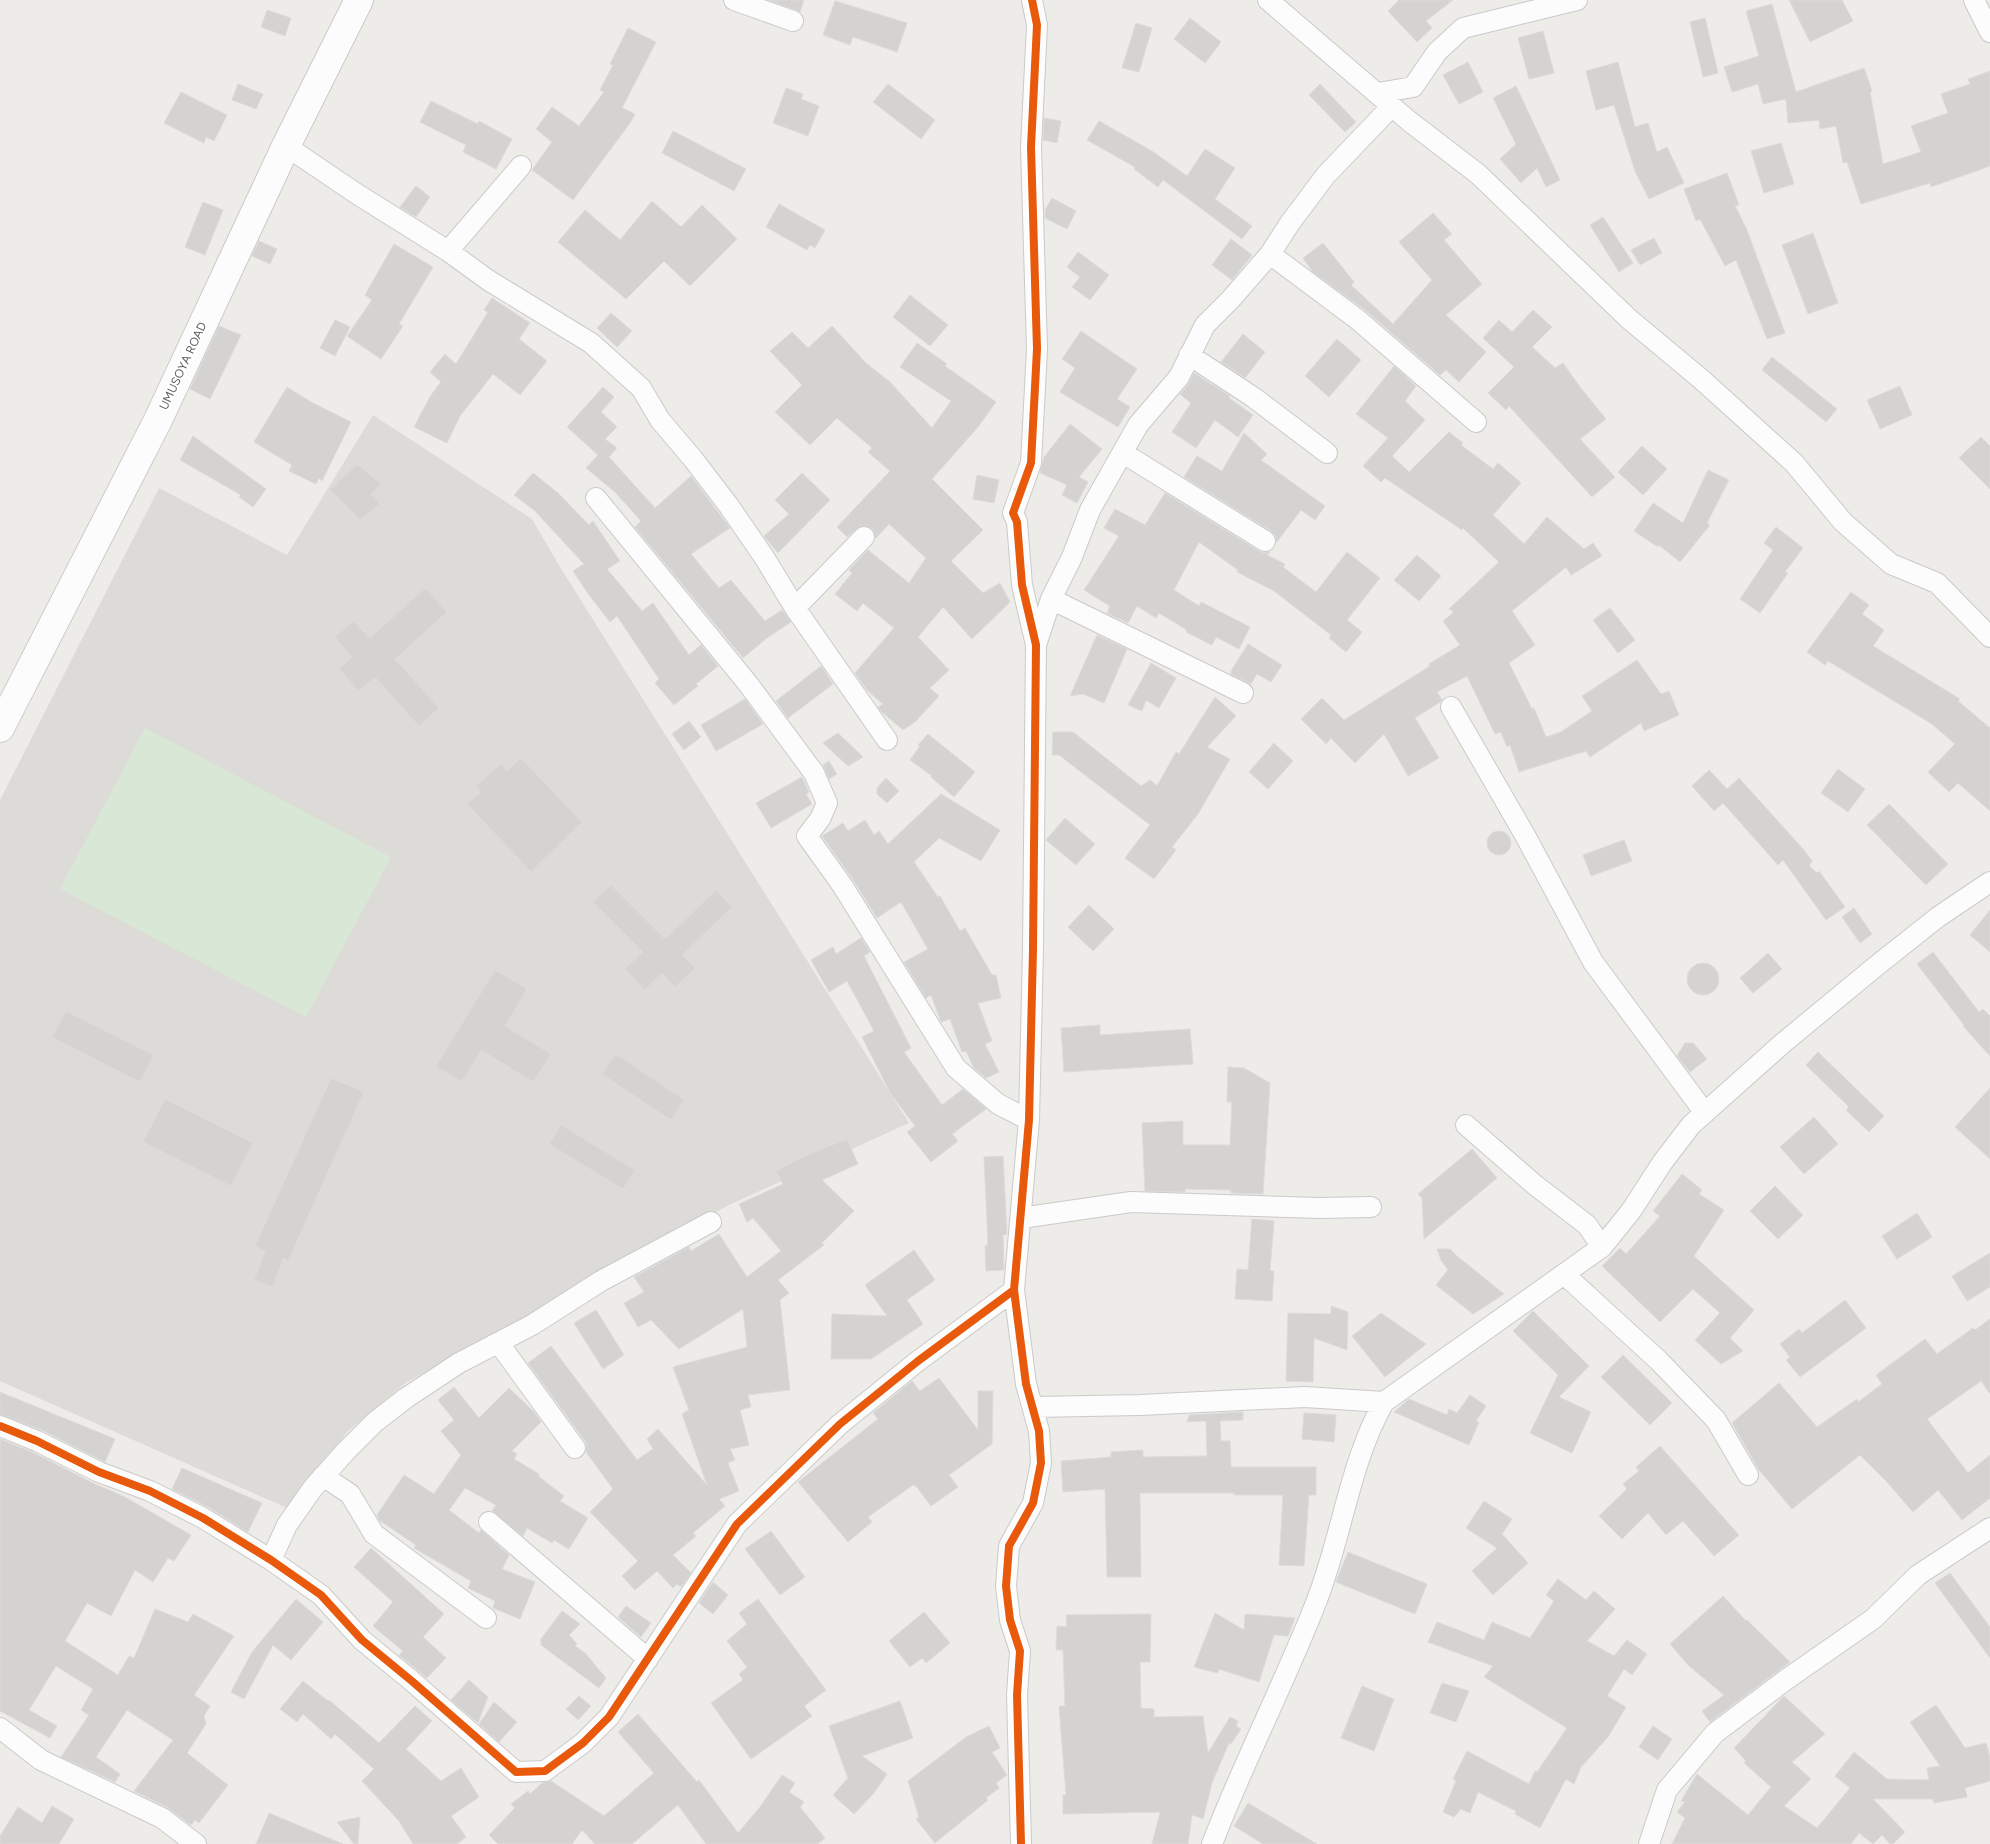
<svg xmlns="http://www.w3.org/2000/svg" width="1990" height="1844" font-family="Figtree,sans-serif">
<rect width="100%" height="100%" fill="#edece8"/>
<path fill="#dddbd7" d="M373 415 532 519 560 567 909 1123 729 1205 407 1382 348 1431 287 1508 0 1381V800L159 488 287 555Z"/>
<path fill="#d8e7d6" d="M145 728 391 857 306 1017 60 889Z"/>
<path fill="#d4d3d1" stroke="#dcdbd8" d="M769 0H804L800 12Z
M1399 0H1453L1426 21 1432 28 1417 42 1388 11Z
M1789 0H1842L1853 21 1810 42Z
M835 1 907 23 897 52 853 37 850 45 823 35Z
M1772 4 1796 92 1864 68 1872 91 1870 92 1883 164 1921 152 1911 126 1948 113 1941 94 1970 84 1968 79 1990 71V166L1931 187 1930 183 1861 204 1847 162 1843 163 1836 126 1820 129 1819 120 1788 123 1786 99 1763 104 1758 84 1732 92 1724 67 1759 56 1746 11Z
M267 10 291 18 285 36 261 27Z
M1190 18 1221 42 1205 63 1174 39Z
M1705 18 1718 73 1703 77 1690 22Z
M1136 23 1152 28 1139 72 1122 68Z
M628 28 656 42 622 108 635 114 630 123 573 200 532 170 552 142 536 129 552 107 579 126 604 92 600 90 613 65 610 64Z
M1543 31 1554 73 1529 79 1518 38Z
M1468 62 1483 92 1459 104 1443 75Z
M1618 62 1635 127 1648 123 1657 152 1667 147 1684 183 1649 199 1635 171 1614 105 1596 110 1586 71Z
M238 84 263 94 256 109 232 100Z
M888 84 935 120 921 139 873 102Z
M1320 84 1356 122 1345 132 1309 95Z
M1516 86 1560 180 1546 187 1537 168 1521 183 1500 159 1516 144 1493 98Z
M786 88 803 94 801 99 819 106 808 136 773 123Z
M181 92 227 115 214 141 206 137 204 143 164 123Z
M431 101 478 124 479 121 512 139 496 169 463 152 466 145 420 122Z
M1044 118 1061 121 1057 143 1043 140Z
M1099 121 1152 151 1187 176 1205 149 1235 168 1215 199 1252 226 1242 239 1163 180 1158 187 1134 169 1135 167 1087 140Z
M673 131 746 169 734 191 662 153Z
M1781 143 1794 184 1764 193 1751 151Z
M1727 173 1739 205 1735 206 1747 230 1785 333 1767 339 1736 260 1725 266 1700 219 1696 221 1684 189Z
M416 186 430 197 416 217 400 207Z
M1052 198 1076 211 1067 229 1045 218V210Z
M652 201 681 227 702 205 737 239 690 286 664 261 626 299 558 242 585 210 620 240Z
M203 202 223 210 205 255 185 247Z
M779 204 825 230 815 248 810 245 807 250 766 227Z
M1433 213 1452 234 1444 240 1482 284 1446 315 1486 352 1459 382 1446 370 1440 375 1365 310 1313 272 1303 258 1323 243 1354 282 1351 285 1393 324 1432 280 1399 242Z
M1603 217 1633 263 1619 272 1590 225Z
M1813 233 1838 303 1808 314 1782 245Z
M1654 238 1662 253 1640 265 1631 250Z
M1231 239 1252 255 1232 280 1212 265Z
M259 241 277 249 270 264 252 256Z
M394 244 433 267 399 324 403 326 381 359 347 336 372 300 365 295Z
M1078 252 1109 275 1090 300 1072 287 1080 277 1067 267Z
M910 295 948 325 930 346 893 317Z
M492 298 530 323 519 339 547 361 520 395 493 374 460 416 447 443 414 427 431 395 441 382 430 372 445 354 456 364 488 312 484 310Z
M1533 310 1552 327 1532 347 1555 368 1563 363 1580 387 1606 419 1580 439 1615 477 1592 497 1509 406 1506 410 1488 393 1514 367 1483 338 1499 320 1512 332Z
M611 313 632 331 617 347 597 328Z
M335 320 350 327 335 356 320 348Z
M219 326 241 335 210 399 190 389Z
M832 326 866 363 890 382 932 428 951 401 900 367 917 343 947 364 945 366 996 402 978 427 932 479 983 530 951 561 983 593 1000 583 1010 602 972 639 943 607 918 637 949 670 930 688 939 696 915 722 903 730 882 712 878 707 883 704 867 690 855 673 894 628 863 603 857 611 835 594 852 573 849 570 868 550 909 583 926 558 889 524 876 538 873 529 867 526H860L847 537 837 527 890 471 868 452 872 448 837 418 810 445 775 412 802 385 770 351 792 332 808 348Z
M1081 331 1137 369 1117 399 1130 407 1118 427 1060 392 1075 368 1062 359Z
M1243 334 1265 352 1245 378 1221 362Z
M1337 339 1361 360 1329 397 1305 376Z
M1772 357 1837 409 1826 422 1762 370Z
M1394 366 1416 386 1405 401 1425 420 1392 456 1409 472 1449 432 1463 443 1461 445 1493 469 1498 463 1521 483 1493 515 1524 544 1547 517 1584 549 1593 543 1602 556 1571 575 1566 567 1512 611 1535 645 1509 663 1532 709 1534 708 1546 737 1561 732 1592 711 1582 696 1637 660 1661 694 1669 691 1679 715 1644 731 1641 723 1590 757 1586 751 1519 772 1510 745 1507 747 1501 732 1495 734 1467 676 1437 692 1442 700 1440 702 1415 718 1439 758 1408 776 1384 734 1355 763 1331 738 1326 744 1301 719 1322 698 1344 720 1430 666 1429 664 1460 645 1443 621 1454 612 1449 609 1499 562 1463 528 1462 530 1385 478 1381 482 1363 466 1388 438 1356 414Z
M1194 373 1230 396 1229 398 1253 415 1238 437 1215 420 1196 448 1172 432 1191 403 1180 394 1188 385Z
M1900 386 1912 415 1880 429 1867 400Z
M287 387 311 402 351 422 322 481 319 478 316 484 289 471 292 465 254 442Z
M603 387 614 397 601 412 617 427 605 439 617 448 609 457 655 508 691 476 730 528 691 554 719 588 731 580 765 621 782 610 791 622 767 638 743 658 635 527 641 521 615 492 586 468 598 455 567 427Z
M1070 424 1102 449 1079 477 1088 482 1077 503 1062 495 1067 485 1040 473 1044 457Z
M1244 433 1267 454 1261 460 1325 506 1315 520 1301 510 1276 543V536L1271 531 1184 477 1197 456 1222 471Z
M193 436 266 489 253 507 239 497 241 495 180 460Z
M1981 437 1990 446V489L1959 458Z
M1642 446 1667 469 1643 495 1618 472Z
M357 464 381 484 371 494 380 504 360 520 330 490Z
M1708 470 1729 480 1707 523 1710 525 1680 562 1659 545 1658 547 1634 531 1653 503 1683 523Z
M533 473 558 493 589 525 593 521 620 561 607 569 642 611 653 603 689 655 701 645 718 666 696 684 698 686 674 705 655 683 659 679 617 616 610 622 589 595 573 571 584 564 535 511 514 495Z
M802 473 830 500 778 553 764 536 789 514 775 500Z
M977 475 999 480 994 503 973 499Z
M1165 493 1259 551 1264 553 1270 552 1267 555 1285 564 1283 567 1316 592 1347 552 1380 578 1347 620 1362 632 1346 652 1329 638 1331 635 1274 591 1237 572 1238 570 1199 542 1174 590 1199 606 1201 602 1250 627 1239 649 1216 637 1212 645 1186 632 1187 630 1159 613 1156 618 1137 606 1128 623 1107 613 1110 606 1084 590 1119 536 1104 528 1115 509 1145 525Z
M1776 527 1803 548 1785 572 1788 573 1760 613 1740 599 1773 550 1764 543Z
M1417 555 1441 576 1419 601 1394 580Z
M425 588 447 612 395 659 439 708 419 726 375 677 359 691 339 669 352 657 335 637 353 621 370 638Z
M1851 592 1869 605 1862 614 1884 630 1873 646 1960 699 1958 701 1990 728V811L1958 783 1949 792 1928 772 1955 744 1932 724 1828 661 1825 665 1807 652Z
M1610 608 1635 640 1618 653 1593 620Z
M1097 635 1127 649 1104 703 1083 694 1070 696Z
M1248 644 1282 665 1271 682 1257 674 1251 684 1231 674V671Z
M1151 663 1176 678 1159 708 1146 700 1142 711 1128 705Z
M821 666 833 684 788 718 776 701Z
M1215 697 1236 716 1207 747 1230 759 1198 814 1172 847 1176 850 1154 879 1125 858 1150 825 1059 755H1052L1053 732H1073L1141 786 1150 780 1157 786 1176 752 1179 754Z
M745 699 763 724 716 751 701 725Z
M689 721 701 737 684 750 672 734Z
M838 733 863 757 848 766 823 743Z
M928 734 975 772 954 797 931 777 932 776 910 760 920 746 918 745Z
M1274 743 1293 761 1268 789 1249 772Z
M521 758 582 822 531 872 467 804 481 792 476 786 501 764 507 771Z
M829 761 837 774 829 779 823 765Z
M1838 769 1865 789 1848 812 1821 793Z
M1709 770 1727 789 1739 778 1804 850 1812 861 1809 866 1817 873 1819 871 1845 907 1826 920 1783 860 1778 865 1723 803 1714 811 1692 786Z
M802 777 809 792 806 794 812 804 771 828 756 803Z
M886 778 899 791 887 803 877 794V788Z
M941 794 1000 830 981 861 939 838 914 862 938 897 940 896 960 931 965 928 992 975H996L1001 998 978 1003 992 1041 985 1044 999 1072 986 1078 974 1068 966 1051 962 1052 950 1019 941 1022 931 995 926 998 904 962 928 949 901 902 877 918 852 878 822 836 843 823 848 831 865 820 874 835 879 831 888 844Z
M1889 804 1948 864 1926 885 1867 825Z
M1065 818 1095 844 1076 865 1046 840Z
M1487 843a12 12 0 1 1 24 0a12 12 0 1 1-24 0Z
M1624 840 1632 861 1591 876 1583 855Z
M611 885 665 939 716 890 732 907 682 955 695 968 675 987 662 973 645 990 625 969 643 952 593 902Z
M1089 905 1114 929 1093 951 1068 927Z
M1854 908 1872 934 1860 943 1842 917Z
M1990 910V952L1970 935Z
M861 938 870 952 864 956 911 1048 904 1052 942 1105 963 1089 986 1109 952 1134 958 1141 931 1162 907 1132 915 1126 891 1094 862 1037 874 1031 847 981 829 992 811 960 833 947 836 954Z
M1933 952 1979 1012 1983 1009 1990 1016V1056L1963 1026 1964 1025 1917 964Z
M1768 953 1782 969 1753 993 1740 978Z
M1687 979a16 16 0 1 1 32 0a16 16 0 1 1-32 0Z
M495 970 527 989 505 1026 551 1054 533 1082 481 1050 462 1082 436 1066Z
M66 1011 154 1055 140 1082 52 1037Z
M1100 1025V1035L1190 1029 1193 1064 1064 1072 1061 1028Z
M1685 1043H1693L1707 1059 1690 1072 1677 1056Z
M1818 1052 1884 1116 1869 1132 1846 1110 1849 1107 1806 1065Z
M616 1054 684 1100 671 1120 602 1074Z
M1228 1067 1244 1068 1270 1083 1263 1194 1231 1193V1190L1185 1189V1192L1145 1191 1142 1123 1183 1121V1145H1230L1232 1102H1227Z
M331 1078 364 1092 288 1261 283 1258 273 1287 254 1280 265 1251 255 1246Z
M1990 1088V1159L1955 1127Z
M165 1099 253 1143 231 1186 143 1142Z
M1814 1117 1838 1144 1804 1174 1780 1147Z
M561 1125 635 1170 623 1189 549 1144Z
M847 1139 858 1164 822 1180 854 1211 822 1243 824 1245 778 1280 789 1293 780 1300 790 1390 748 1395 751 1407 740 1410 749 1445 730 1449 735 1460 728 1463 739 1491 719 1499 725 1506 693 1533 696 1536 673 1555 691 1573 681 1587 677 1584 673 1588 657 1571 635 1590 622 1576 638 1561 590 1512 613 1489 586 1452 587 1446 585 1441 528 1363 551 1346 637 1460 653 1449 647 1439 658 1429 707 1485 682 1414 689 1410 673 1367 747 1347 743 1309 679 1349 651 1320 638 1327 624 1303 644 1292 634 1277 689 1247 691 1251 719 1234 747 1277 781 1251 753 1218 747 1222 739 1204 783 1184 776 1171 807 1155Z
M1472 1149 1497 1178 1424 1239 1422 1198 1418 1194Z
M1003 1156 1007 1234 1003 1235 1004 1270 986 1271 985 1246 988 1245 984 1157Z
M1682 1174 1702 1190 1699 1194 1724 1210 1694 1256 1754 1310 1730 1338 1743 1351 1721 1364 1695 1340 1720 1313 1693 1289 1660 1322 1602 1266 1620 1248 1626 1254 1660 1216 1653 1211Z
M1775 1186 1803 1215 1778 1239 1750 1211Z
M1917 1213 1932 1237 1897 1259 1882 1236Z
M1252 1219 1274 1221 1270 1271H1274L1272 1301 1235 1299 1237 1269 1248 1270Z
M1437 1249H1450L1457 1256 1504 1294 1473 1314 1436 1285 1448 1270 1441 1260Z
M914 1250 935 1280 907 1300 923 1324 871 1359H831L832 1314 887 1316 865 1285Z
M1990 1253V1287L1967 1301 1952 1276Z
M1845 1300 1866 1328 1800 1377 1786 1360 1790 1357 1780 1344 1799 1329 1802 1333Z
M1331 1306 1348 1312 1347 1350 1314 1338 1313 1382 1286 1381 1288 1313 1331 1314Z
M596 1310 624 1355 603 1369 574 1323Z
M1533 1311 1589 1366 1559 1397 1591 1412 1572 1453 1530 1433 1558 1375 1513 1331Z
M1381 1313 1426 1344 1385 1377 1352 1336Z
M1990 1319V1394L1981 1381 1927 1419 1968 1473 1990 1455V1498L1962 1520 1938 1490 1913 1512 1887 1482 1860 1455 1792 1509 1759 1470 1732 1423 1779 1383 1817 1427 1857 1399 1858 1402 1882 1384 1876 1375 1925 1339 1937 1354 1973 1328 1975 1330Z
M1623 1355 1672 1403 1650 1425 1601 1377Z
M939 1378 978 1430V1391H993L992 1444 949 1475 958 1487 931 1506 916 1486 913 1485 868 1517 872 1522 848 1542 798 1482 878 1419 873 1413 912 1381 920 1391Z
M454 1387 479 1418 509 1388 534 1412 541 1422 512 1451 517 1454 514 1459 539 1474 538 1476 564 1496 560 1501 588 1518 569 1549 554 1540 552 1543 527 1528 523 1536 492 1511 496 1505 465 1488 449 1510 479 1533 481 1530 509 1555 502 1569 535 1582 520 1619 493 1608 495 1601 468 1588 471 1581 414 1548 416 1545 379 1520 377 1515 404 1475 434 1494 461 1455 441 1431 454 1420 438 1400Z
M0 1392 115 1439 105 1462 42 1430 0 1414Z
M1470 1395 1486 1406 1476 1421 1479 1422 1469 1445 1394 1412 1409 1399 1447 1415 1449 1409 1457 1413Z
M1243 1412V1420L1220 1421 1221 1441H1230L1231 1467H1316V1495H1309L1304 1566 1279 1565 1283 1495H1234V1493H1140L1141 1577H1107L1105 1489 1063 1492 1061 1461 1111 1457V1452L1143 1450V1457L1207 1456 1206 1421 1187 1422 1189 1415Z
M1304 1413 1336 1415 1334 1442 1302 1439Z
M0 1439 32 1452 95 1484 125 1497 191 1535 174 1561 168 1558 153 1582 135 1570 111 1616 87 1603 65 1641 118 1675 129 1656 134 1658 155 1609 188 1622 193 1614 234 1636 194 1695 210 1706 204 1716 206 1724 187 1753 228 1785 199 1823 195 1820 191 1825 167 1807 134 1791 173 1740 127 1710 96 1757 120 1774 115 1782 61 1757 89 1715 81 1710 93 1689 56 1666 29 1710 57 1726 50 1738 0 1711Z
M1660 1446 1739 1535 1714 1556 1683 1521 1666 1535 1648 1513 1622 1539 1599 1516 1627 1489 1623 1484 1639 1471 1636 1467Z
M182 1468 262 1503 248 1532 208 1507 172 1489Z
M1484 1501 1512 1519 1502 1534 1528 1563 1493 1595 1472 1571 1497 1548 1466 1528Z
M771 1531 805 1577 780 1595 745 1549Z
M371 1548 444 1614 423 1637 446 1658 427 1678 399 1655 403 1651 373 1626 393 1602 354 1567Z
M1348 1552 1427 1584 1415 1614 1336 1582Z
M1950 1573 1990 1627V1658L1935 1583Z
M1558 1579 1586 1600 1594 1591 1615 1609 1587 1641 1614 1656 1627 1640 1647 1654 1632 1675 1624 1669 1607 1696 1626 1707 1608 1737 1581 1767 1574 1784 1566 1779 1540 1828 1515 1814 1516 1811 1478 1792 1470 1813 1461 1809 1454 1817 1443 1812 1456 1781 1453 1779 1467 1751 1529 1784 1535 1771 1537 1772 1567 1728 1484 1677 1493 1666 1428 1642 1437 1622 1484 1640 1492 1622 1530 1638 1554 1601 1546 1595Z
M713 1582 728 1595 713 1614 699 1603Z
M1723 1596 1746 1621 1747 1620 1790 1662 1710 1722 1702 1711 1724 1695 1688 1665 1670 1644Z
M296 1599 323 1622 291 1660 273 1645 244 1699 231 1692 252 1652Z
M758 1599 826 1690 804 1706 812 1716 751 1759 711 1703 743 1680 739 1674 747 1667 727 1641 747 1624 739 1613Z
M626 1606 651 1623 641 1637 618 1617Z
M562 1611 580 1624 569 1635 577 1644 575 1646 585 1653 606 1678 599 1688 541 1645V1639Z
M924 1612 950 1643 926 1663 922 1658 910 1667 889 1641Z
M1215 1613 1244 1630 1245 1614 1295 1618 1288 1636 1274 1635 1259 1682 1219 1669 1218 1673 1194 1667Z
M1151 1614 1150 1662H1140L1141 1708 1154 1709V1717L1203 1716 1208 1753 1230 1717 1238 1721 1236 1726 1241 1729 1231 1744 1229 1743 1212 1783 1203 1819 1192 1815 1188 1844H1152L1160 1812 1063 1814V1795H1066L1059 1706H1065L1063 1650H1056L1057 1626 1067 1627 1066 1615Z
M469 1680 488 1697 478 1723 451 1700Z
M303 1681 328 1701 329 1700 379 1743 415 1706 432 1721 406 1749 441 1781 461 1768 479 1797 451 1816 466 1837 457 1844H413L399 1821 362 1781 374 1769 335 1734 331 1739 303 1714 297 1722 280 1709Z
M1442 1683 1469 1691 1456 1722 1430 1713Z
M1362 1686 1394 1699 1374 1751 1341 1738Z
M579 1696 591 1706 578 1720 566 1709Z
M1784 1696 1825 1734 1792 1762 1811 1779 1784 1806 1817 1828 1850 1788 1835 1776 1854 1752 1887 1779 1929 1780 1927 1768 1940 1766 1910 1722 1936 1705 1965 1748 1986 1743 1990 1757V1781L1965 1788 1967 1797 1934 1803 1933 1799H1873L1905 1832 1893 1844H1890L1882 1835 1873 1844 1859 1833 1851 1844H1672L1685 1818 1677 1812 1685 1802 1681 1801 1697 1774 1748 1815 1771 1787 1744 1763 1746 1761 1734 1748Z
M900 1701 913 1738 862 1756 887 1774 874 1793 854 1814 833 1795 848 1778 829 1726Z
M494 1702 517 1722 499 1742 479 1724Z
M638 1714 697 1782 699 1780 738 1833 760 1807 782 1775 795 1783 789 1792 804 1802 800 1807 825 1838 818 1844H706L678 1805 632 1844H595L582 1830 572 1844H498L489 1835 515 1808 511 1804 528 1791 530 1794 542 1783 551 1781 604 1816 654 1773 618 1732Z
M989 1726 1000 1748 992 1752 1007 1775 996 1783 999 1788 986 1798 988 1800 935 1843 916 1819 919 1817 908 1781 966 1737Z
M1653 1726 1672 1739 1658 1760 1639 1747Z
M1248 1803 1317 1844H1263L1234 1826Z
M52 1806 74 1819 59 1844H0V1836L18 1807 42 1823Z
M269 1813 343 1844H256Z
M360 1817 358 1844H354L337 1822Z"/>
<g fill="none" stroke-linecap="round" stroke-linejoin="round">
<defs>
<path id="street" d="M734 0 793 21
M1268 0 1409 121 1478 174 1629 319 1701 379 1794 463 1843 522 1891 564 1937 583 1990 637
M1974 0 1990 32
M1378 93 1413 87 1437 52 1463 28 1577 0
M286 146 357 194 448 251 488 280 591 343 641 388 660 420 693 459 729 506 764 557 795 608 887 740
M448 251 521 166
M1270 254 1357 319 1476 422
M1189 355 1253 397 1327 453
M1123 453 1265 541
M596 498 749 685 814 773 827 803 820 819 807 836 842 885 956 1068 998 1104 1029 1120
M1051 599 1243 693
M795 608 864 537
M1036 645 1051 599 1072 557 1090 510 1138 425 1179 377 1205 325 1231 299 1270 254 1290 223 1326 175 1392 106
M1451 707 1526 837 1593 962 1705 1113
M1466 1125 1535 1185 1587 1225 1602 1247
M1021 1218 1131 1202 1320 1208 1371 1207
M1565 1275 1658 1360 1716 1420 1748 1475
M493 1345H499L503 1349 575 1448
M1033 1407 1140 1405 1305 1397 1384 1402
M0 1426 37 1441 99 1472 150 1491 203 1518 271 1560 321 1595 362 1640 413 1682 516 1772 545 1771 583 1743 609 1717 737 1524 840 1424 918 1361 1014 1290
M323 1476 350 1494 374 1534 486 1618
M489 1522 648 1659
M271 1560 287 1525 313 1488 346 1451 375 1422 406 1398 459 1363 532 1325 601 1281 711 1222
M0 1728 41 1760 162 1818 196 1844
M1021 1844 1017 1695 1020 1651 1010 1620 1006 1586 1009 1546 1033 1503 1041 1463 1039 1431 1026 1384 1014 1290 1029 1120 1033 949 1036 645 1022 585 1017 522 1013 513 1031 463 1037 349 1031 147 1037 25 1032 0
M1212 1844C1244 1761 1285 1682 1317 1600 1342 1536 1350 1461 1384 1402L1602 1247 1631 1211 1662 1163 1691 1125 1783 1043 1875 967 1938 917 1990 882
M1649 1844 1667 1790 1715 1733 1787 1679 1873 1619 1918 1575 1990 1528"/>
<path id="secondary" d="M0 728 158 420 286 146 359 0"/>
</defs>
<use href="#street" stroke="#cacaca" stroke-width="22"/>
<use href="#secondary" stroke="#cacac9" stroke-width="30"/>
<use href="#street" stroke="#fcfcfc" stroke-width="20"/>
<use href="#secondary" stroke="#fcfcfc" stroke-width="28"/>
<defs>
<path id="cycleway" d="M0 1426 37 1441 99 1472 150 1491 203 1518 271 1560 321 1595 362 1640 413 1682 516 1772 545 1771 583 1743 609 1717 737 1524 840 1424 918 1361 1014 1290
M1021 1844 1017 1695 1020 1651 1010 1620 1006 1586 1009 1546 1033 1503 1041 1463 1039 1431 1026 1384 1014 1290 1029 1120 1033 949 1036 645 1022 585 1017 522 1013 513 1031 463 1037 349 1031 147 1037 25 1032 0"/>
</defs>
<use href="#cycleway" stroke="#fff" stroke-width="11"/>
<use href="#cycleway" stroke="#e8590c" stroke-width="8"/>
</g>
<g text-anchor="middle" stroke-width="4.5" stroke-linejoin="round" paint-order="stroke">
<g font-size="12" fill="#5e6165" stroke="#fff">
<text transform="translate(183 366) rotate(-65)" y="4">UMUSOYA ROAD</text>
</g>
</g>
</svg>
